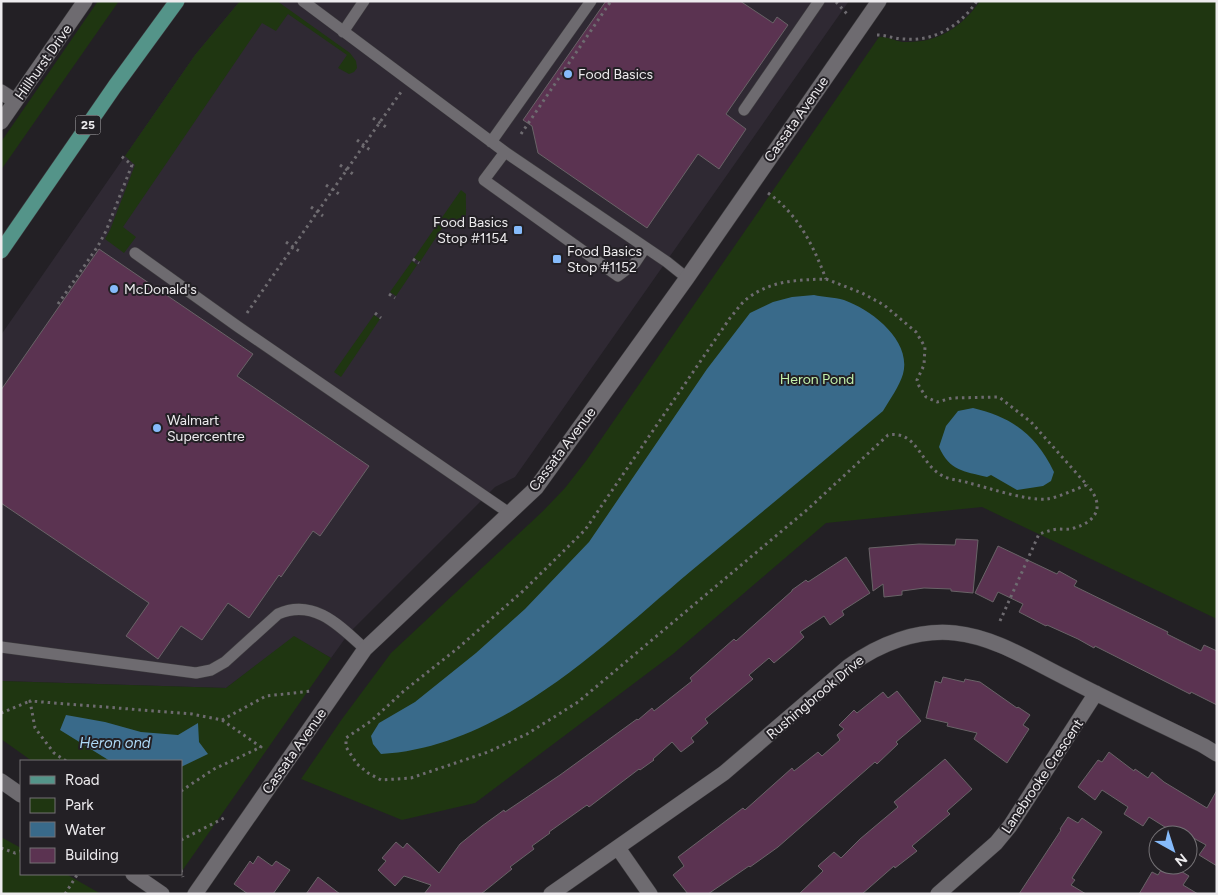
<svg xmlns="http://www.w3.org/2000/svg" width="1218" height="895" font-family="Figtree,sans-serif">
<rect width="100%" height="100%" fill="#232025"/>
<path fill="#2f2933" d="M240 1H849L515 477 495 487 349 633 331 658 294 637 226 688 1 681V335L195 55Z"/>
<path fill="#1f3611" d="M98 1H119L1 170V142Z
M240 1H277L350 53 356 61 357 68 354 72 349 74 338 68 347 55 288 14 276 31 262 23 123 227 136 237 124 253 105 239 110 230 135 165 125 156 195 55Z
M980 1H1217V619L982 507 826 523 673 654 475 803 402 820 301 779 342 719 391 653 543 511 565 488 586 461 879 37C887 36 897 42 905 42 938 43 962 27 980 1Z
M461 190 466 194C465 208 469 218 460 229L449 222H446L420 262 414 258Z
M412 261 417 265 396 296 390 292Z
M374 315 380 319 341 377 334 372Z
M294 636 331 658 182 871 181 761H32L1 739V681L226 688Z
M1 837 21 848V874H66L101 894H1Z"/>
<path fill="#396a8a" d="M814 295C823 297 834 297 844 300 872 310 912 341 903 374 900 385 889 401 883 411 819 465 755 518 691 571 603 645 502 747 381 754L373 744 371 736 379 723 415 702 476 653 525 609 589 542 707 369 750 313 773 302 792 297Z
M973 408C1012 417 1036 435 1054 472L1051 481 1043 486 1017 490 991 475 987 477C963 471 950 471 939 447L946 426 958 411Z
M66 715 105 722 141 732 178 735 198 723 199 742 208 754 181 767V761H110L60 730Z"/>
<path fill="#5b3351" stroke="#696367" d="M606 1H740L773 23 777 17 788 25 726 114 746 129 719 169 698 154 647 228 538 153 532 126 523 120Z
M99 249 253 354 237 376 369 466 320 536 313 531 281 577 279 575 249 618 228 603 202 640 181 626 158 659 126 636 149 603 1 503V390Z
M956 539 978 540 973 593 951 591V589L924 588 902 591V595L884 597 883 584 873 591 869 548 919 544 955 545Z
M998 546 1057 574 1059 571 1077 581 1074 586 1168 632 1167 634 1201 651 1204 645 1217 651V705L1191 692 1190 694 1095 646 1094 648 1078 639 1047 625 1046 626 1019 612 1023 604 998 592 993 602 975 593Z
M846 557 870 593 842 611 844 615 830 625 824 616 800 632 804 637 792 648 774 663 769 658 749 675 753 679 705 719 708 723 691 738 694 742 681 752 672 742 653 759 654 760 640 770 639 769 589 807 587 805 549 832 550 833 532 846 534 849 510 867 512 869 481 894H424L431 885 404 876 395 886 378 870 386 861 382 858 396 842 403 848 407 843 439 873 460 844 482 826 504 810 505 812 560 775 637 719 638 720 652 708 654 711 692 681 690 678 734 639 736 641 792 591V590L806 580 808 582Z
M943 677 964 682 965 679 980 682 1017 708 1018 707 1030 715 1023 725 1029 729 1007 763 974 739 977 733 947 726 948 723 926 718 935 681 941 683Z
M897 691 921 721 896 742 898 744 877 764 875 762 778 847 750 867 749 866 708 894H688L673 875 684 866 678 857 743 808 745 810 792 768 794 771 818 752 822 756 840 740 837 735 844 729 839 725 854 710 857 713 883 692 888 698Z
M1109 752 1134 771 1135 769 1148 778 1152 772 1164 782 1207 808 1217 790V866L1199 855 1206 845 1179 830 1176 834 1149 817 1143 826 1124 814 1128 807 1102 790 1095 800 1078 787 1098 760 1102 762Z
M945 759 972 789 947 811 950 814 912 846 917 851 895 868 894 866 862 894H799L823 871 818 866 834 852 841 858 860 839 898 807 894 802Z
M1068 817 1078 823 1082 818 1102 832 1072 878 1075 880 1071 885 1086 894H1019L1061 830 1060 829Z
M258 856 272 866 276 861 290 870 273 894H248L234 884 250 861 253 864Z
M1164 865H1171L1189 876 1183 885 1198 894H1139L1152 872 1158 875Z
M318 877 340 894H306Z"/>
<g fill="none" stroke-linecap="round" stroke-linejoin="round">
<defs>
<path id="service" d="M303 1 505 152 667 262 687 278
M343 32 364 1
M744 110 819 1
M491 142 591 1
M505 152 484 180 618 276 635 263 645 248
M135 253 237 326 509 513
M1 647 196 673 211 670 225 662 278 614C314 598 340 626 365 649"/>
<path id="minor" d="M1 92 15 101
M1 122 85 1
M618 848 650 894
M195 894 365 649 536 488 687 278 879 1
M551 894 724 773 849 666C879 644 917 629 955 633 994 637 1030 660 1064 677 1110 701 1157 723 1204 746L1217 754
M938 894 996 843 1010 826 1096 693"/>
<path id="tertiary" d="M1 781 21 795
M133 874 162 894"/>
<path id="primary" d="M1 251 115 86 177 1"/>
</defs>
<use href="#service" stroke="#3e3c3f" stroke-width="12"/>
<use href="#minor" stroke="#3e3c3f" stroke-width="16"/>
<use href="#tertiary" stroke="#3e3c3f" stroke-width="16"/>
<use href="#primary" stroke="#3e3c3f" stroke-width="16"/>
<path stroke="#6e6b70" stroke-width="3" stroke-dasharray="2.5 4" stroke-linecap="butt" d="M836 2 848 15
M877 35C886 35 895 39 904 39 934 42 960 26 977 1
M373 118 386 127
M521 134 611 1
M357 140 370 150
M340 165 353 174
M326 185 339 194
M768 193C798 214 813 245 826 279
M311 207 323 216
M286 242 299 251
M413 259 419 263
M826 279 862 293 884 305 916 332 925 347 924 365 917 380 919 386 926 397 937 402 952 398 999 397 1031 422 1087 485C1075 489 1060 497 1047 499 1027 501 989 488 969 483 960 480 950 480 943 476 920 465 918 430 888 435L808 509 578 702 527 734 488 752 411 778 381 780 368 773 357 764 346 747V738L371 721 405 690 458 648 523 591 585 530 730 318C736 311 741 303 748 298 772 280 798 280 826 279Z
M389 294 395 298
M58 304 98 246 106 231 132 165 121 156
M247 313 401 92
M375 313 381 318
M1000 621 1039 534C1045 532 1051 530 1058 529 1063 529 1069 530 1074 528 1098 521 1105 505 1087 485
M1 713 30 701
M222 720 266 696 312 691
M66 761 54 753 35 728 30 701 192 714 222 720 261 747 214 769 181 791
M181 840 224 818
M1 848 15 853 21 851
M181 870 183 877
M65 894 77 875"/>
<use href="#service" stroke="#6e6b70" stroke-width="11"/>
<use href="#minor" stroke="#6e6b70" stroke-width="15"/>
<use href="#tertiary" stroke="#6e6b70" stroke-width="15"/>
<use href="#primary" stroke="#549489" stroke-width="15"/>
</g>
<g fill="#86bbfb" stroke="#232025" stroke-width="2">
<circle cx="568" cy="74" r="5"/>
<rect x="513" y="225" width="10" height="10" rx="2.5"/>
<rect x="552" y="254" width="10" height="10" rx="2.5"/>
<circle cx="114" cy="289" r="5"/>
<circle cx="157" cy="428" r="5"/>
</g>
<g text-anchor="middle" stroke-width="4" stroke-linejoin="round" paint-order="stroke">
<rect fill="#232025" stroke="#b0aeb2" stroke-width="1" x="75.5" y="115.5" width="25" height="19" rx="4"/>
<g font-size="12" font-weight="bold" fill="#edebee">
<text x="88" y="129">25</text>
</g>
<g font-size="14" fill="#edebee" stroke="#232025">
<text transform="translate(43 62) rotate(-55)" y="5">Hillhurst Drive</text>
<text transform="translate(796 119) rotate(-55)" y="5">Cassata Avenue</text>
<text transform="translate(562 449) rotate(-53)" y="5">Cassata Avenue</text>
<text transform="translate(815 697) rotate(-40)" y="5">Rushingbrook Drive</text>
<text transform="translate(294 751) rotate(-55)" y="5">Cassata Avenue</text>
<text transform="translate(1042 776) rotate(-56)" y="5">Lanebrooke Crescent</text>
</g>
<g font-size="14" fill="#edebee" stroke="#232025" text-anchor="start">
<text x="578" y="79">Food Basics</text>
<text x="508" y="227" text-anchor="end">Food Basics<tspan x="508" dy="16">Stop #1154</tspan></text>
<text x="567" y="256">Food Basics<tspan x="567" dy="16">Stop #1152</tspan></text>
<text x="124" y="294">McDonald's</text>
<text x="167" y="425">Walmart<tspan x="167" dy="16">Supercentre</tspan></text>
</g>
<g font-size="14" fill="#c4f2ac" stroke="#232025">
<text x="817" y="384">Heron Pond</text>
</g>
<g font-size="15" font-style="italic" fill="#aed9f7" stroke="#232025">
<text x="115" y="748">Heron ond</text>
</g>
</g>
<rect width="1218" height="895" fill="none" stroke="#edebee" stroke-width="5"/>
<rect x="20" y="760" width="162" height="115" fill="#232025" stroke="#747175"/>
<rect x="30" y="776" width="25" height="8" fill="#549489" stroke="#747175"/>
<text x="65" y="785" font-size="15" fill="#edebee">Road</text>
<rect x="30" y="798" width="25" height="15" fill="#1f3611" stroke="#747175"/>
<text x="65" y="810" font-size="15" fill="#edebee">Park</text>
<rect x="30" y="822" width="25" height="15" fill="#396a8a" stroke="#747175"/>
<text x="65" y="835" font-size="15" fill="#edebee">Water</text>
<rect x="30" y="848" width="25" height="15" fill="#5b3351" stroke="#747175"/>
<text x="65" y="860" font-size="15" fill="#edebee">Building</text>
<g transform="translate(1173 850) rotate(141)"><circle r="24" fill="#232025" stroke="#747175"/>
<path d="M0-4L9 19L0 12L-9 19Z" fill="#86bbfb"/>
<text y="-8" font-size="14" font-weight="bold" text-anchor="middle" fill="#edebee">N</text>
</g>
</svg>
